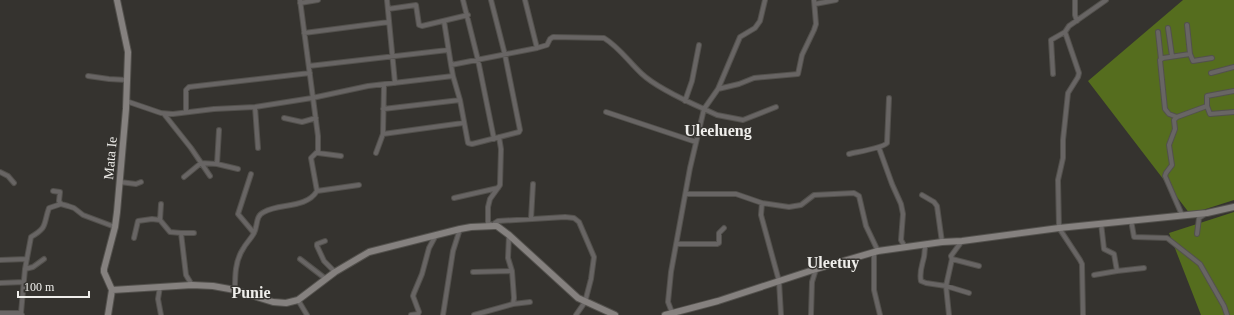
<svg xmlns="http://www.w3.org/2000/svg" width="1234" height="315" font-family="Georgia,serif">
<rect width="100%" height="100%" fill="#35332f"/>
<path fill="#556d1e" d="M1183 0H1234V200L1190 214 1088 81Z
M1234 212V315H1201L1169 233Z"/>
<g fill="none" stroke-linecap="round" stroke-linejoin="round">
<defs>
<path id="street" d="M387 0 395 83
M463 0 478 60 494 139
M525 0 537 48
M765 0 760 21 755 28 740 37 718 89 704 109 717 115 743 120 776 107
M1075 0V15L1077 21
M300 3 318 0
M815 4 836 0
M388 9 416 5 419 25 422 26 468 15
M444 21 451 65
M1168 28 1172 56
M1158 32 1161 59
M304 33 389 22
M1190 54 1193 61 1212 58
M309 66 448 50
M1211 73 1234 67
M1053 74 1051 40 1065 32
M88 76 109 79 127 80
M453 76 460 100 468 143 472 144 519 132 520 130 505 55 491 0
M718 89 739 84 754 78 798 74 802 55 814 30 816 24 814 0
M126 101 161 113 173 114 214 109 255 107 312 98 368 86 453 76 451 65 537 48 547 45 550 39 553 37 604 38C619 47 629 62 642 74 657 88 686 101 704 109L690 168 671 272 668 302 673 315
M685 101 692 81 699 45
M1207 106 1210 114 1234 112
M255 107 258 148
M383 109 460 100
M186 112V90L189 87 310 73
M606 112 696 142
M164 114 191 148 210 176
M1177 117 1207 106V96L1234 91
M284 118 302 122 316 118
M383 134 463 123
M879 148 892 184 901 204 903 214 901 240 905 247
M318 153 341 156
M376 153 383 134 384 85
M849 154C857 152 883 148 887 143L889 98
M217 164 219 130
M0 172 8 176 14 183
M251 174 238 214 254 233
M184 177 201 163 217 164 238 169
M120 182 136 184 141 182
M53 191 60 192 59 201 61 204
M317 191 359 185
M686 194H736L762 203 789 207 801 205 814 195 854 193 859 196 866 226 878 251
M922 195 934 202 937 206 942 242
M454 198 498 188
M762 203 761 215 779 281 781 315
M1182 215 1165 176 1166 173 1172 165 1169 145 1175 129 1174 120 1177 117 1169 114 1165 109 1160 60 1163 58 1190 54 1187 25
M531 219 533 184
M160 220 161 204
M1131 220 1134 237 1167 238 1200 264 1224 306 1227 315
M1101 223 1104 249 1114 254 1117 271 1144 268
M493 225 488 223V207L490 199 500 185 501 149 499 137
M497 226 495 223 498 221 565 217 574 218 579 222 594 257 591 279 585 302 576 315
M181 233H194
M1197 234 1199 218 1205 214
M134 238 138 221 152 219 160 220 170 232 181 233 186 275 192 285
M325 241 317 244V246L324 261 335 272
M678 244H717L719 243V233L724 228
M926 244C924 249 925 252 924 257 922 266 919 272 921 281L926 283 946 286 969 293
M874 252V290L880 315
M300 259 326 279
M952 259 979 266
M0 260 27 259
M25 269 33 267 44 259
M473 272 512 271
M1094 275 1117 271
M0 283 24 282
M160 287 158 299 161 315
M235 290C235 276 235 261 243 249 246 243 251 239 254 233 258 226 255 216 264 212 279 203 306 209 317 191L311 158 318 151V136L300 0
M298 300 307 315
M513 304 530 302
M0 313H21
M22 315 21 313 25 269 31 237C48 227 43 225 49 208L61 204 68 206 74 208 83 215 115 227
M411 315 418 314 419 312 413 296 414 293 422 274 429 248 436 235
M443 315 453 251 460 229
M474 315 513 304 514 298 512 271 508 258 509 235
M811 315 812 282 816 269
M949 315 946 286 952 259 951 256 962 241
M1083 315 1082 264 1080 260 1059 228 1058 180 1063 158V140L1068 93 1078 77 1079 73 1065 32 1069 26 1106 0"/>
<path id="secondary" d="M112 290 192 285 213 286 235 290 273 302 286 303 298 300 335 272 369 252 460 229 471 227 494 226H497L509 235 578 298 615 315
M108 315 112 290 104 272V269L115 227 117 212 126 109 128 52 117 0
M665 315 718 301 816 269 878 251 942 242 962 241 1059 228 1207 213 1234 207"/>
</defs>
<use href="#street" stroke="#53514d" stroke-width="6"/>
<use href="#secondary" stroke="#53514d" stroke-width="8"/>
<use href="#street" stroke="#686564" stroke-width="4"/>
<use href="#secondary" stroke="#85817f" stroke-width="6"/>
</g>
<g text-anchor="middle" stroke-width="3" stroke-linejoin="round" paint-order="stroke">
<g font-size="14" fill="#efeeeb" stroke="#35332f">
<text transform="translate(110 158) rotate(-85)" y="5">Mata Ie</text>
</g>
<g font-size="16" font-weight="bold" fill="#efeeeb" stroke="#35332f">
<text x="718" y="136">Uleelueng</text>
<text x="833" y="268">Uleetuy</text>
<text x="251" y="298">Punie</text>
</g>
</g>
<path d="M18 291v6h71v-6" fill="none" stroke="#efeeeb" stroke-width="2"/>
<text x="24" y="291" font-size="12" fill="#efeeeb" stroke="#35332f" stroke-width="3" paint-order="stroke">100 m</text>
</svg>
